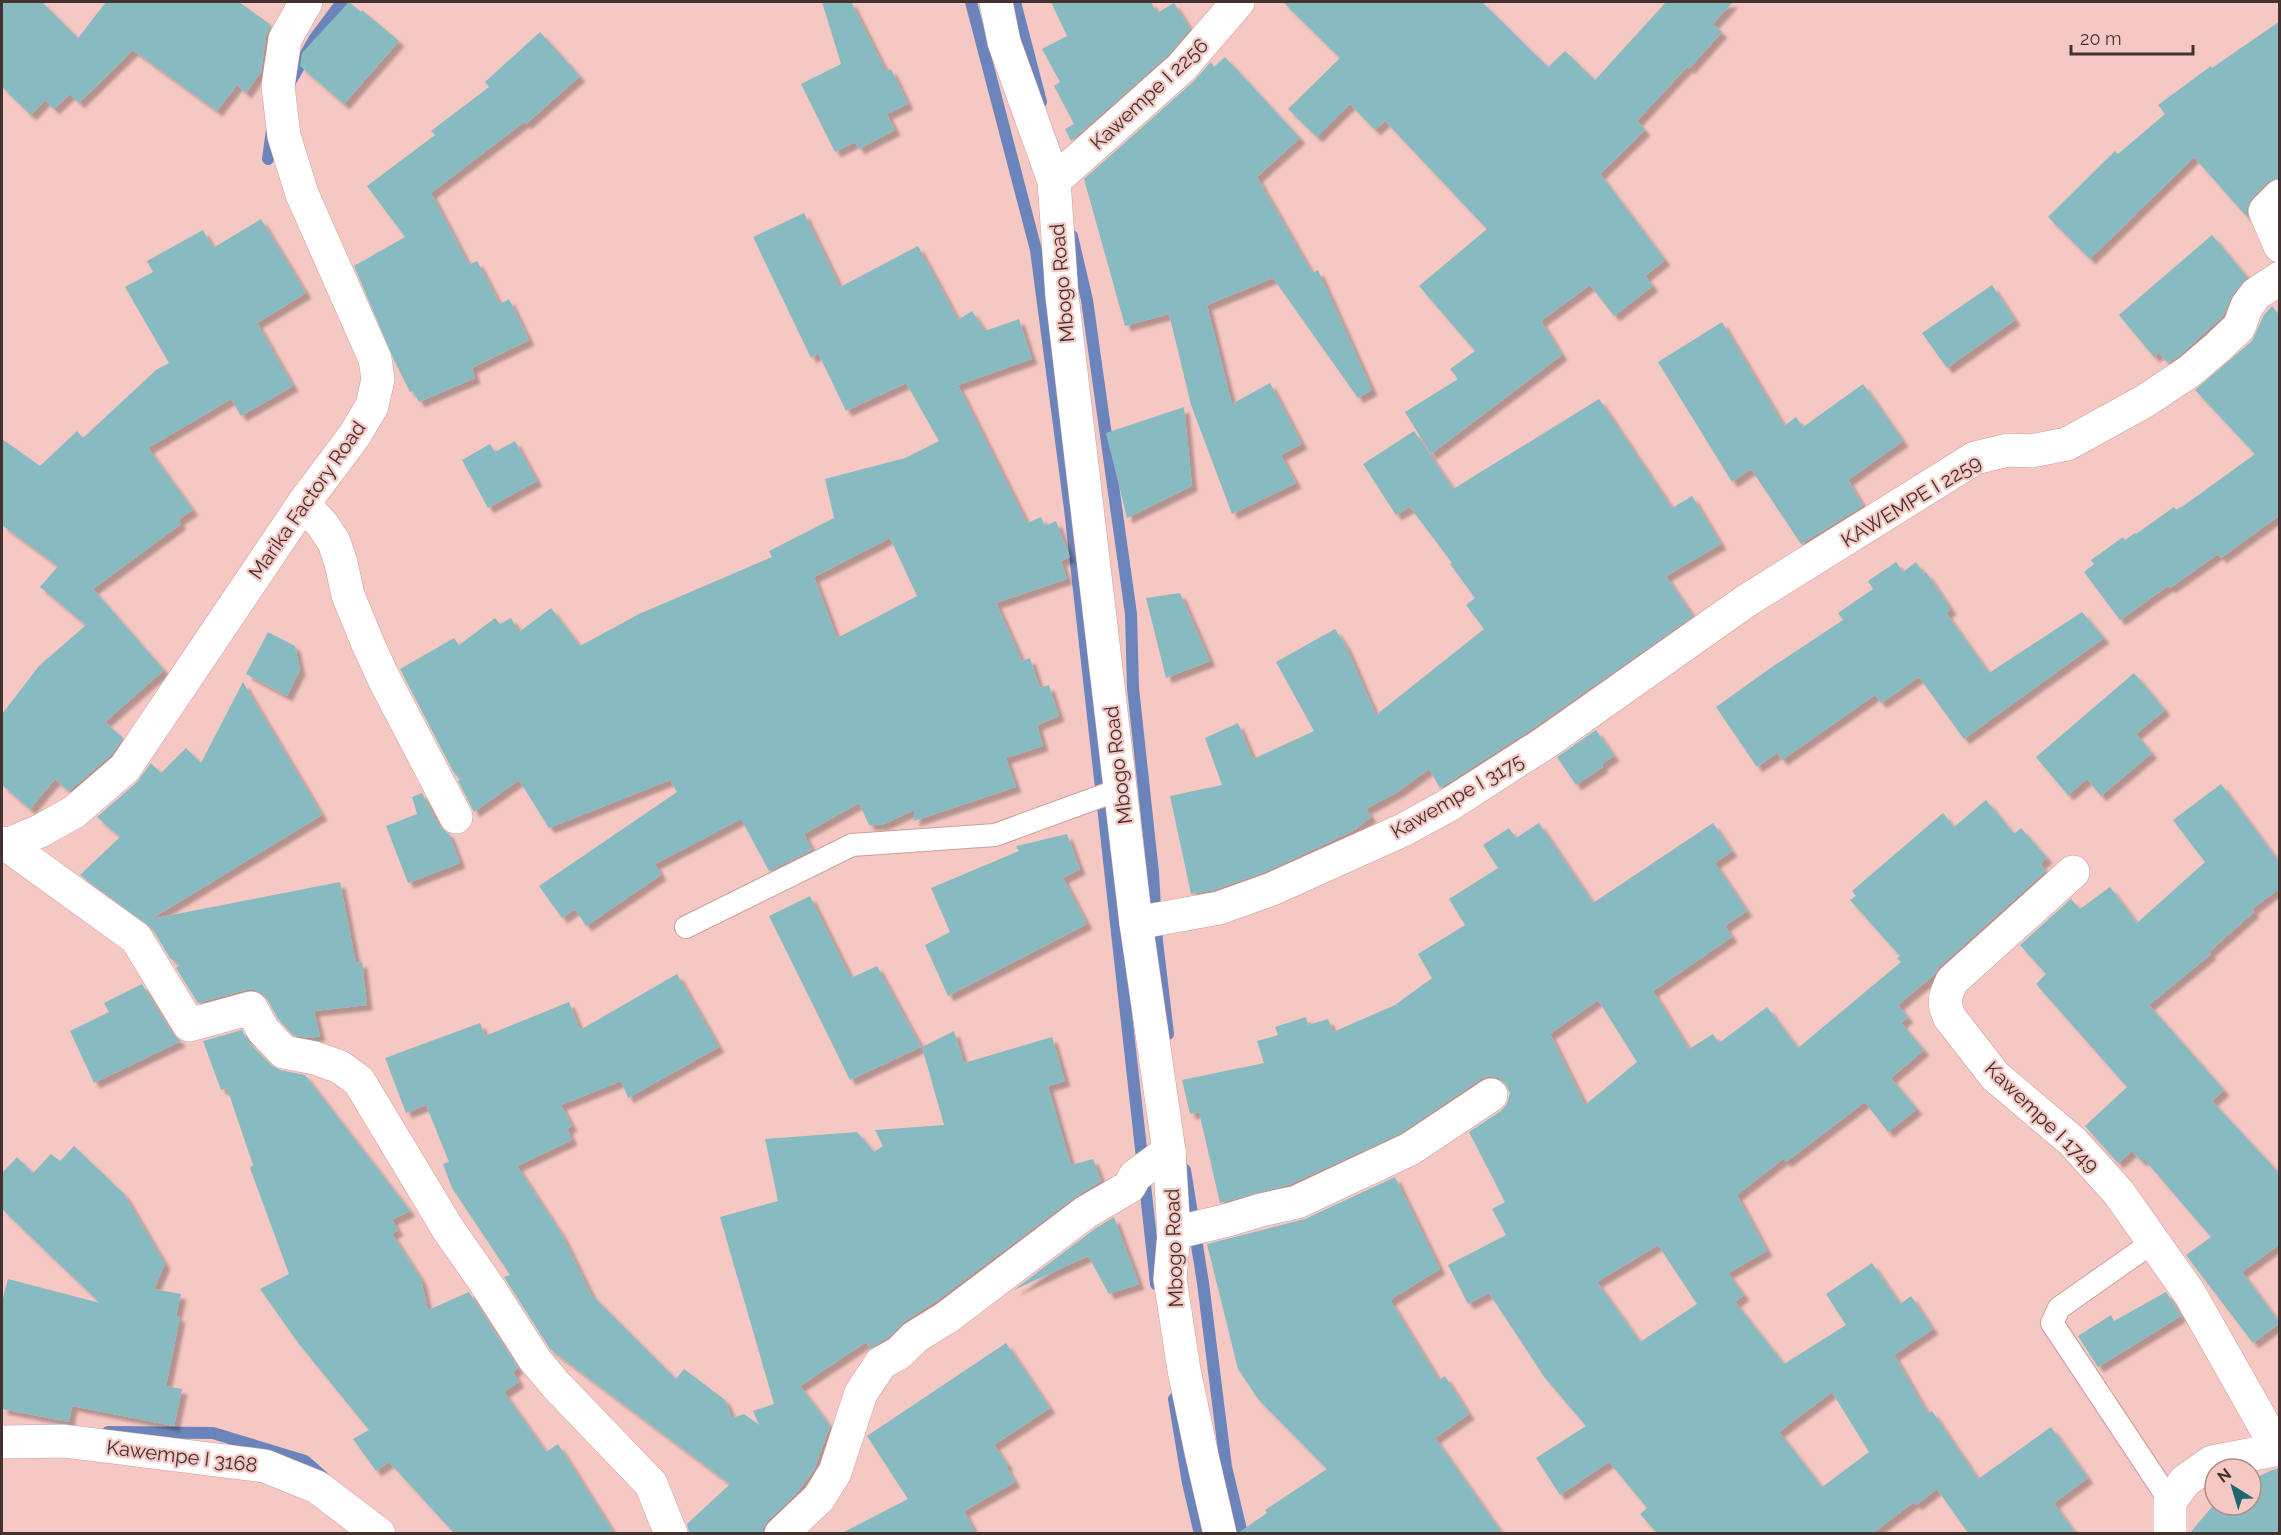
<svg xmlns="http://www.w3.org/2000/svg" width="2281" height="1535" font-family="Raleway,sans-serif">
<defs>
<filter id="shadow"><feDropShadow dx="5.5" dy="5.5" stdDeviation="1.5" flood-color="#0004"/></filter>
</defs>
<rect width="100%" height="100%" fill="#f6c8c3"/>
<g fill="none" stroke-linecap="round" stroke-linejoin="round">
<path stroke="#6b84bb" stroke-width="12" d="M971 2 1036 250 1070 509 1156 1284
M1015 2 1041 102
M289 84 315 38 342 2
M268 159 272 130
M1072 236 1087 300 1131 614 1133 688 1153 873 1157 941 1168 1034
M1185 1170 1203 1283 1226 1467 1242 1534
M1174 1399 1188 1483 1200 1534
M108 1432 213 1433 305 1461 323 1477"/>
</g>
<path fill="#88bbc1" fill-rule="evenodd" filter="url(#shadow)" d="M2 2H42L78 38 106 2H239L271 25 266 36 261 72 246 93 237 85 217 111 133 50 79 103 70 94 54 109 45 100 31 115 2 87Z
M349 2 361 12 362 10 399 41 344 104 300 66 302 53Z
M822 2H851L886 71 891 69 908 104 887 114 895 130 859 149 855 142 835 152 801 84 841 64Z
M1051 2H1151L1157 13 1174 3 1190 29 1168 55 1071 141 1065 129 1074 124 1054 86 1060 82 1042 49 1067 36Z
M1283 2H1482L1548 67 1565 51 1595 80 1666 2H1733L1713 24 1722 32 1689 69 1687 67 1637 121 1645 130 1600 174 1665 260 1645 276 1653 286 1614 316 1590 285 1541 321 1562 355 1431 454 1405 412 1458 379 1450 369 1475 351 1419 286 1487 229 1385 121 1375 130 1350 104 1317 137 1288 109 1340 58Z
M2280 21V178L2267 182 2252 198 2247 207V217L2194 157 2090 259 2048 217 2115 151 2118 154 2165 114 2158 105 2211 66 2212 68Z
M540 32 580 76 526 124 524 122 431 193 469 265 477 261 500 304 509 299 529 340 472 368 475 378 419 402 413 391 410 392 394 360 354 266 405 237 367 186 435 135 431 131 489 87 485 82Z
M1225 57 1300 138 1257 177 1312 273 1318 270 1372 390 1358 398 1273 278 1207 305 1232 404 1270 383 1302 444 1281 455 1296 483 1232 514 1191 405 1169 314 1125 326 1084 179 1193 82 1211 62 1214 67Z
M804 213 840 287 918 246 958 320 972 311 985 331 1019 319 1032 359 958 385 1027 523 1041 517 1045 526 1056 521 1070 557 1061 561 1067 579 996 603 1022 661 1030 658 1040 688 1049 685 1059 716 1037 725 1043 746 1006 758 1016 787 914 821V810L882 825H869L859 803 804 834 812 850 769 871 741 819 655 864 661 875 586 926 575 909 562 918 539 886 677 792 670 780 549 828 519 780 474 812 458 781 460 780 453 771 400 669 454 638 459 645 495 618 500 624 511 618 519 632 551 608 580 646 639 614 772 557 769 551 834 518 825 479 905 458 939 441 906 383 846 411 818 353 811 358 753 237ZM890 538 917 596 837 638 814 577Z
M261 219 306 293 257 323 293 386 241 416 231 399 148 448 193 510 178 520 181 524 93 589 164 670 105 722 123 738 111 755 69 791 55 779 30 809 2 785V714L39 666 86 625 40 587 58 566 2 525V439L40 466 77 431 83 438 156 370 169 363 125 287 153 272 147 261 203 230 213 248Z
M2212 235 2247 277 2232 295 2223 316 2179 356 2168 363 2159 353 2154 357 2119 315Z
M1992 285 2015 320 1947 368 1922 333Z
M2272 306 2280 316V515L2221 558 2218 554 2170 588 2168 586 2120 620 2084 572 2094 564 2091 560 2123 537 2125 540 2135 533 2136 534 2174 507 2176 510 2186 504 2255 454 2195 390 2252 341 2264 315Z
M1722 322 1784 426 1796 417 1803 427 1863 384 1903 441 1848 480 1863 506 1801 544 1751 469 1732 482 1658 362Z
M1599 399 1672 508 1692 496 1721 544 1666 576 1693 616 1535 727 1440 788 1429 769 1399 791 1366 809 1371 817 1353 831 1265 872 1214 890 1191 894 1170 796 1222 785 1205 738 1238 723 1253 759 1314 731 1276 662 1335 629 1346 646 1376 715 1484 629 1466 605 1475 598 1450 564 1452 563 1410 507 1396 515 1363 464 1414 431 1453 489Z
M1184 407 1192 486 1127 518 1106 433Z
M515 441 537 481 488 508 462 460 490 444 495 452Z
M1896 562 1903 572 1916 562 1924 574 1926 572 1951 609 1946 613 1989 673 2082 612 2104 638 1964 739 1919 677 1881 703 1875 695 1782 760 1777 753 1757 767 1716 707 1772 667 1843 620 1838 613 1873 589 1868 581Z
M1180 593 1210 661 1166 678 1146 598Z
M268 632 295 646 300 670 287 696 246 674Z
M2134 673 2165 710 2136 734 2152 753 2101 796 2087 779 2068 795 2036 757Z
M243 682 322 815 151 919 340 882 356 963 362 962 367 1005 314 1011 320 1036 309 1038 293 1035 278 1019 267 999 262 993 255 990H246L198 1003 176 968 180 965 170 958 152 928 80 875 120 837 97 817 137 782 151 763 161 773 186 748 201 763Z
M1596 730 1614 756 1602 764 1603 767 1576 785 1557 757Z
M2221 784 2280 863V888L2252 909 2254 912 2209 952 2211 954 2149 1005 2224 1090 2212 1101 2280 1174V1244L2242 1272 2280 1323 2253 1343 2186 1255 2211 1237 2144 1159 2141 1161 2132 1151 2118 1163 2085 1126 2127 1087 2036 984 2046 974 2020 945 2071 899 2080 909 2110 887 2137 923 2205 862 2173 820Z
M422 793 439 826 449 834 460 863 408 883 386 826 417 814 412 797Z
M1986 800 2014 834 2021 828 2047 858 2040 864 2046 871 1939 967 1934 975 1898 1005 1908 1017 1901 1023 1924 1050 1891 1078 1917 1109 1888 1132 1865 1102 1786 1162 1783 1159 1737 1195 1767 1251 1728 1273 1744 1295 1735 1302 1784 1364 1846 1325 1826 1294 1872 1263 1900 1304 1911 1296 1933 1329 1894 1355 1928 1414 1932 1411 1978 1479 2051 1427 2088 1478 2054 1503 2075 1533H1968L1937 1489 1916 1505 1914 1502 1873 1533H1657L1640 1514 1647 1508 1609 1462 1560 1495 1536 1458 1586 1426 1545 1378 1489 1293 1468 1304 1448 1265 1506 1235 1492 1209 1505 1202 1469 1132 1501 1111 1507 1104 1510 1093 1506 1084 1499 1078 1489 1076 1481 1079 1401 1133 1291 1184 1220 1203 1199 1112 1190 1114 1182 1080 1264 1063 1257 1041 1278 1035 1275 1027 1306 1017 1308 1025 1328 1019 1333 1032 1395 1005 1432 978 1418 954 1465 925 1449 899 1498 868 1483 845 1509 828 1516 838 1539 823 1593 903 1713 823 1732 851 1715 863 1747 911 1725 926 1732 937 1653 991 1689 1049 1713 1034 1719 1043 1767 1007 1798 1048 1901 962 1897 958 1900 956 1850 900 1856 896 1852 891 1943 813 1954 827ZM1598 1000 1637 1062 1585 1105 1550 1034ZM1658 1245 1697 1304 1640 1342 1597 1282ZM1832 1392 1869 1452 1822 1487 1779 1432Z
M1067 834 1080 869 1063 878 1087 924 948 996 925 945 950 932 931 888 1019 851 1016 846Z
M810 896 851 978 877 966 921 1047 850 1080 769 916Z
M677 974 719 1047 628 1098 621 1081 561 1105 572 1126 567 1129 572 1140 517 1166 562 1235 591 1294 676 1379 684 1369 725 1400 732 1418 744 1414 759 1425 753 1411 774 1404 720 1217 778 1201 765 1139 857 1132 874 1152 883 1146 875 1130 944 1125 922 1047 954 1031 964 1063 1052 1037 1065 1081 1048 1086 1071 1165 1093 1159 1101 1181 1075 1197 935 1302 905 1321 888 1338 870 1348 866 1342 800 1386 830 1426 814 1470 794 1496 768 1520 763 1528V1533H689L687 1524 730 1484 550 1349 504 1277 510 1275 452 1188 443 1164 449 1162 426 1105 406 1113 385 1058 480 1023 485 1036 569 1002 580 1030Z
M142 984 173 1035 181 1041 94 1083 70 1031 109 1012 104 1003Z
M242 1030 249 1043 271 1065 280 1070 305 1075 410 1211 392 1220 398 1230 392 1234 421 1279 428 1310 469 1292 518 1368 513 1372 519 1382 504 1392 546 1452 558 1444 614 1533H454L389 1462 376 1471 353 1439 369 1430 299 1344 260 1289 289 1274 250 1168 253 1165 227 1088 221 1090 203 1041Z
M74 1146 124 1194 165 1264 154 1289 181 1294 176 1316 180 1317 166 1386 182 1389 174 1426 72 1406 69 1422 2 1409V1302L8 1279 100 1303 2 1209V1173L17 1157 33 1173 51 1154 60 1161Z
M1395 1177 1440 1269 1390 1300 1439 1380 1445 1376 1469 1414 1435 1438 1502 1533H1238L1267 1513 1265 1510 1327 1469 1258 1399 1238 1369 1207 1244 1305 1219Z
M1114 1217 1139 1284 1109 1294 1088 1256 1014 1290 1096 1228Z
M2166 1292 2181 1316 2098 1367 2078 1336 2111 1315 2114 1321Z
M1006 1343 1050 1408 994 1445 1008 1465 1006 1466 1015 1482 964 1511 975 1533H842L908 1499 867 1436Z
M2280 1468V1533H2190L2215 1503V1505H2251V1480L2272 1470Z"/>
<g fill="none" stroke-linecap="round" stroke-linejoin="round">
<defs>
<path id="lane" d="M686 927 852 845 995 835 1121 789
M2153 1242 2059 1308 2052 1323 2170 1501"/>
<path id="street" d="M1054 181 1181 68 1238 2
M2280 196 2265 211 2280 246
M303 504 322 524 334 542 341 563 348 595 368 644 384 679 456 817
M2 843 7 845 40 831 74 812 125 768 303 504 354 436 372 406 378 379 375 359 302 194 284 136 278 86 285 39 306 2
M7 845 136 938 189 1025 251 1008 263 1030 284 1052 315 1058 340 1067 359 1081 448 1229 487 1285 535 1360 556 1385 651 1484 671 1534
M2073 872 1952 981C1945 996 1942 1002 1950 1018L1995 1076 2072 1141 2119 1193 2190 1294 2278 1450
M1136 923 1219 908 1272 889 1403 830 1447 806 1545 743 1746 601 1975 458 2008 450 2031 451 2067 444 2145 401 2190 371 2218 347 2239 327 2247 306 2256 294 2280 278
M1174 1233 1228 1220 1261 1210 1297 1202 1410 1149 1491 1095
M2 1442 64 1441 265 1466 317 1487 379 1534
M781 1534 819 1498 835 1472 861 1393 881 1363 899 1353 915 1337 946 1318 1086 1212 1129 1187 1135 1176 1169 1151
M2170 1534V1501L2185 1481 2212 1462 2280 1449"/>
<path id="secondary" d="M996 2 1004 42 1054 181 1062 296 1136 923 1169 1151 1174 1233 1170 1279 1184 1370 1202 1456 1220 1534"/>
</defs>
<use href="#lane" stroke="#cc9f9a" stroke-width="24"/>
<use href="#street" stroke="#cc9f9a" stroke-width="34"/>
<use href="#secondary" stroke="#cc9f9a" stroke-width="34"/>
<use href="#lane" stroke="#fff" stroke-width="22"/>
<use href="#street" stroke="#fff" stroke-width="33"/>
<use href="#secondary" stroke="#fff" stroke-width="33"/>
</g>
<g text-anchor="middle" stroke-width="4.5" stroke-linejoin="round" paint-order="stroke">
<g font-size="20" fill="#443230" stroke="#f6c8c3">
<text transform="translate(1149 94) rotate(-43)" y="7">Kawempe I 2256</text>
<text transform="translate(1062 283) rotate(-95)" y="7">Mbogo Road</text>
<text transform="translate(307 500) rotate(-55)" y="7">Marika Factory Road</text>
<text transform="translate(1911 501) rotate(-31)" y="7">KAWEMPE I 2259</text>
<text transform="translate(1118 765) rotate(-97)" y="7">Mbogo Road</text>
<text transform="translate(1457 796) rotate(-30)" y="7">Kawempe I 3175</text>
<text transform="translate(2042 1117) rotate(44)" y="7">Kawempe I 1749</text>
<text transform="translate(1174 1248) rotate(-92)" y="7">Mbogo Road</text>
<text transform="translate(182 1456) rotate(7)" y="7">Kawempe I 3168</text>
</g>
</g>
<rect width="2281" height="1535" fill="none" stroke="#443230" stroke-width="6"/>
<g transform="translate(2233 1487) rotate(323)"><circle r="28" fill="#f6c8c3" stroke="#af8c88" stroke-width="1.5"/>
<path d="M0-4.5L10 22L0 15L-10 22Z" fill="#1e6971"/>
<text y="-9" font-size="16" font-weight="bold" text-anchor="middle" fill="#443230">N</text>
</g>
<path d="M2071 45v9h122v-9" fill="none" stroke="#443230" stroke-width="3"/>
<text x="2080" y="45" font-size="18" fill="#443230" stroke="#f6c8c3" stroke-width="4.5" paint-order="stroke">20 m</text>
</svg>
